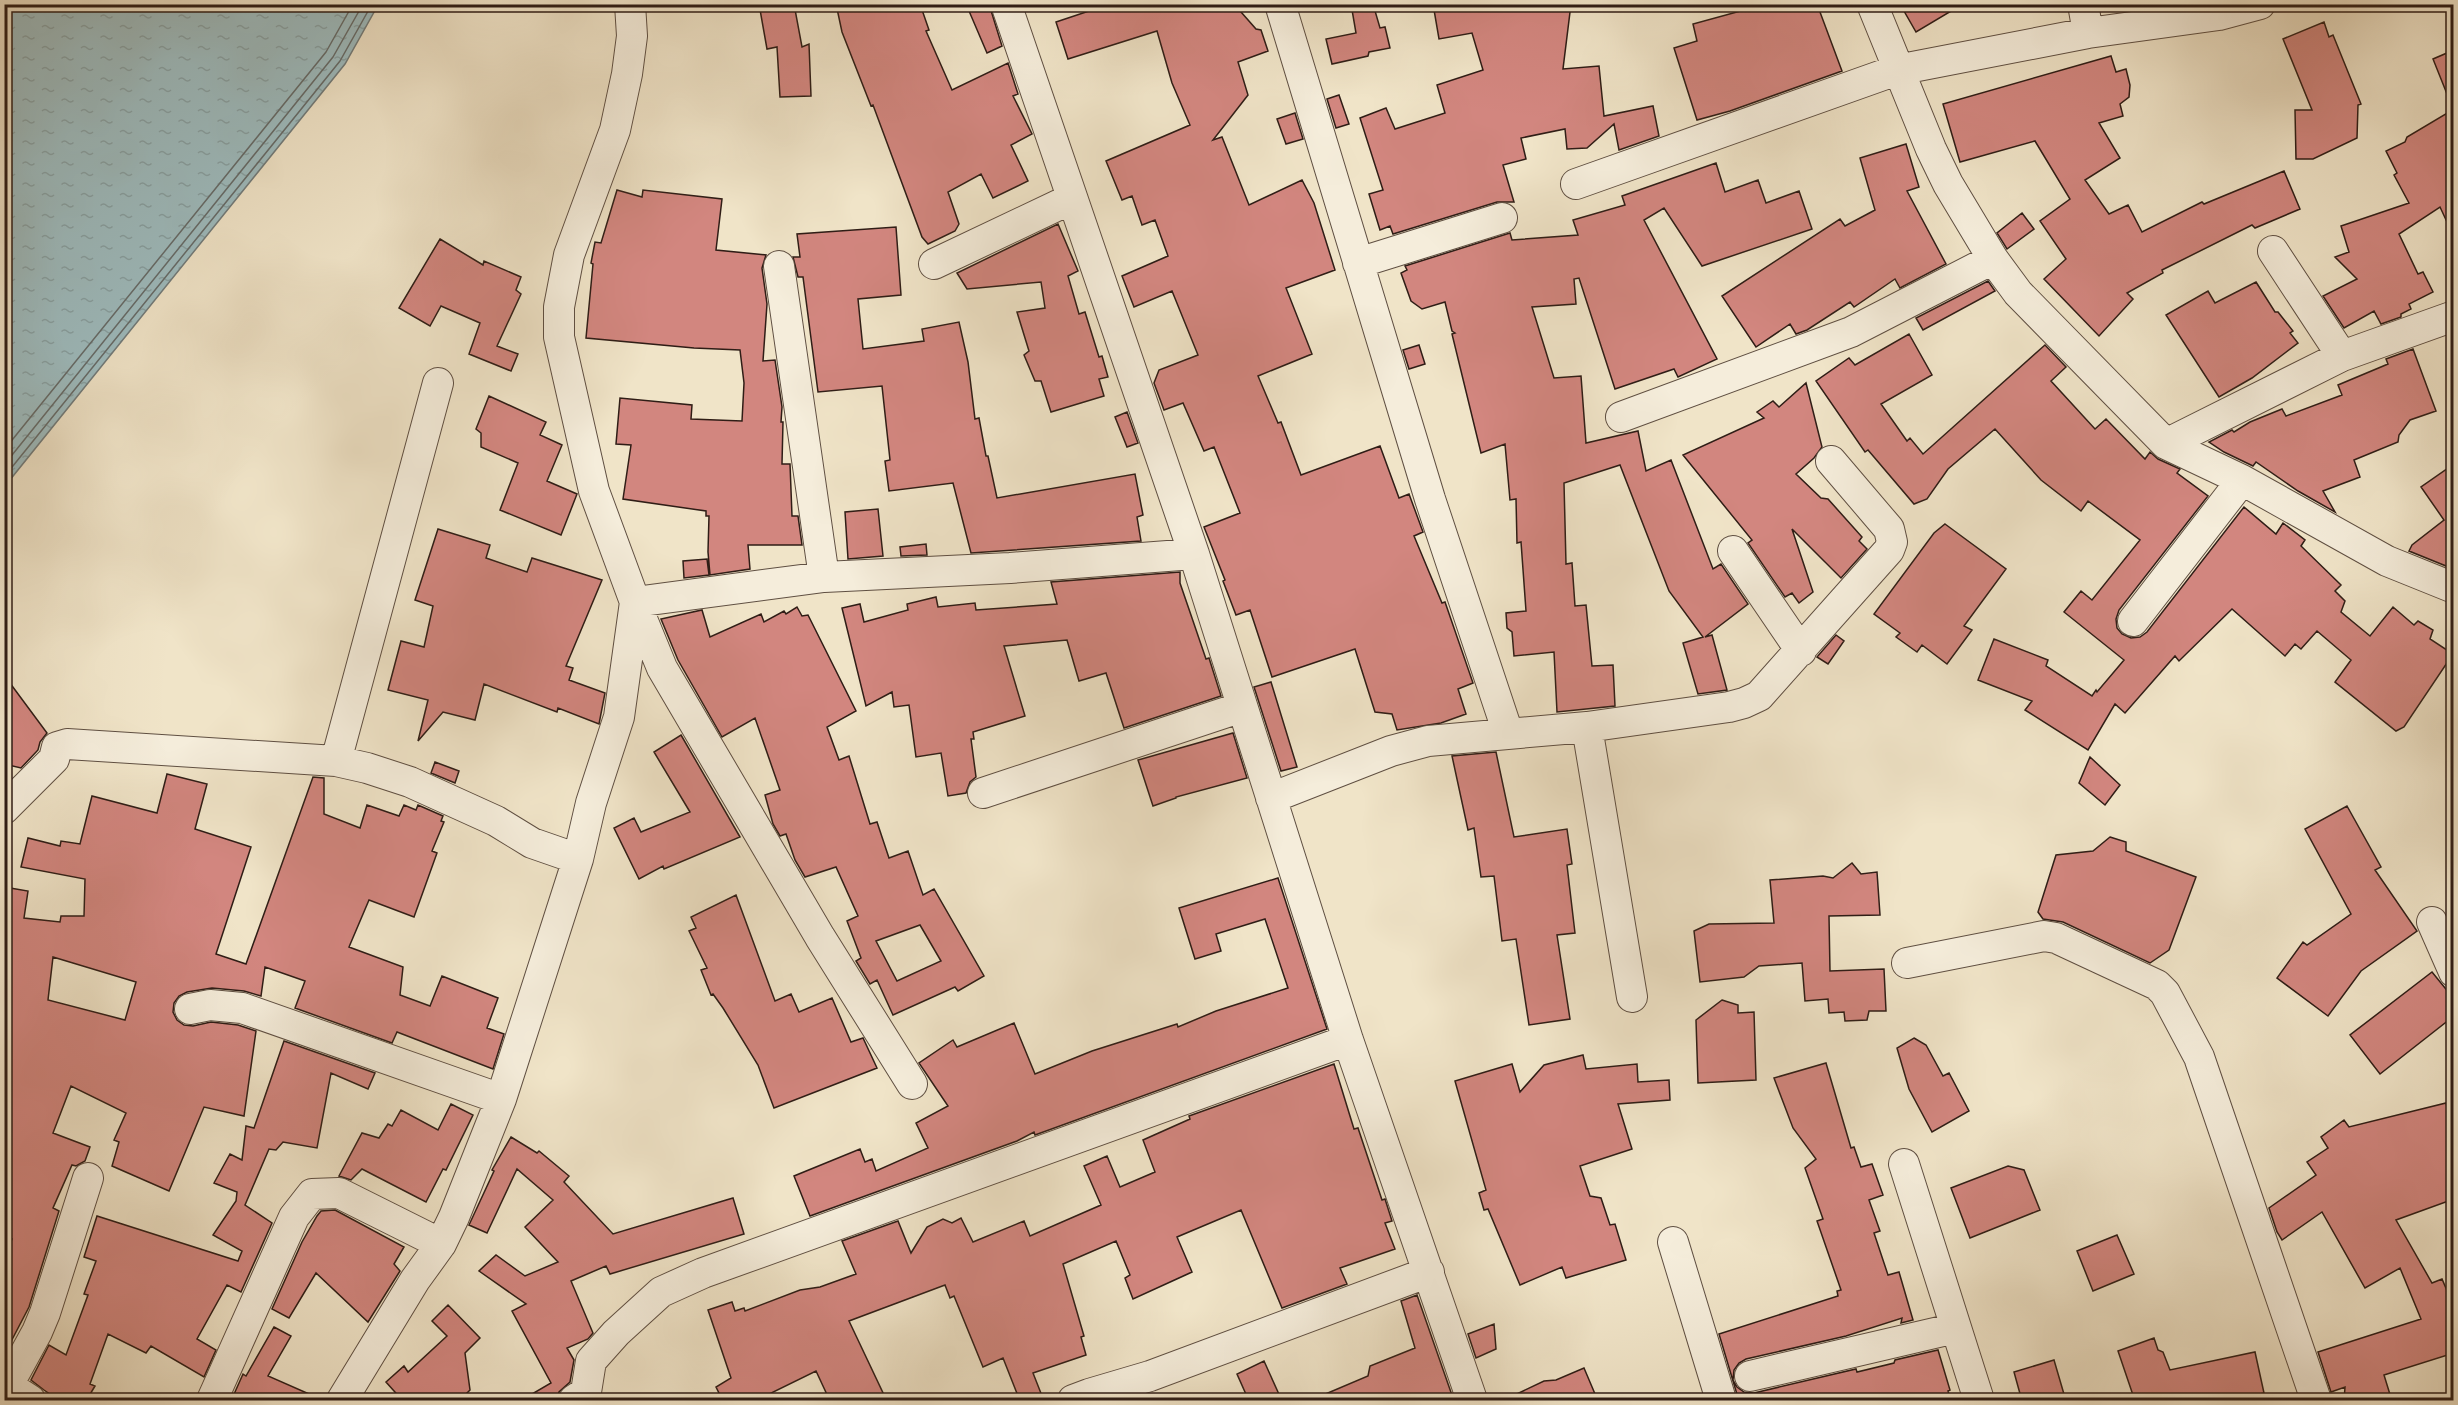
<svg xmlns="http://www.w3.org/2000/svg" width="2458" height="1405" font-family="'IM FELL French Canon',serif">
<defs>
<pattern id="water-ripples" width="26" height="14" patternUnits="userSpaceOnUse" patternTransform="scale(1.5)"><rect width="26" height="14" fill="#9ebcbf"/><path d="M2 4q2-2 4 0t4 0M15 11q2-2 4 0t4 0" fill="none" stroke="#88a1a3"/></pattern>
</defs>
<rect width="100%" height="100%" fill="#f0e4c8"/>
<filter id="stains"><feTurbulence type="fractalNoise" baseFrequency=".00333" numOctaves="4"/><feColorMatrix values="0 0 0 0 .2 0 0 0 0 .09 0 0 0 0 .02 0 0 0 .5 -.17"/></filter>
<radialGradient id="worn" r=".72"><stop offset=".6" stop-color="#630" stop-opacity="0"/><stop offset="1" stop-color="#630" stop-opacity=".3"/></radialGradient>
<path fill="url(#water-ripples)" stroke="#727c7b" stroke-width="1.5" d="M5 4 378 5 345 64 5 486Z"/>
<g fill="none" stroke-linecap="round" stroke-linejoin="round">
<path stroke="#666c6a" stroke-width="1.5" d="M4 450 326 52 353 4
M4 465 333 57 363 4
M4 477 340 61 372 4"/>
</g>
<path fill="#d2867f" stroke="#2f1d16" stroke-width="1.5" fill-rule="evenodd" d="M759 4H794L802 47 809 44 811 96 780 97 777 47 767 49Z
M836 4H920L929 30 926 31 952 90 1008 63 1018 94 1013 96 1032 134 1011 145 1028 181 993 198 981 174 948 192 959 224 955 231 928 244 922 237 873 105 871 106 842 32Z
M985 4H989L1002 46 987 53 969 11Z
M1110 4H1234L1256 29 1261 30 1268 51 1238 62 1248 95 1213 140 1222 137 1249 205 1302 180 1314 203 1335 270 1286 288 1312 354 1258 376 1278 423 1281 422 1301 475 1380 446 1399 498 1409 494 1423 532 1414 536 1442 603 1445 602 1473 683 1458 689 1466 714 1441 723 1397 730 1392 714 1375 712 1355 649 1272 677 1250 610 1236 615 1223 581 1225 580 1204 527 1240 513 1214 447 1204 451 1183 403 1164 410 1154 383 1159 370 1198 355 1172 291 1134 307 1122 276 1168 256 1155 220 1142 225 1132 196 1122 200 1106 161 1190 125 1172 83 1157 31 1068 59 1056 22Z
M1351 4H1373L1380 28 1385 27 1390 48 1369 52 1368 56 1332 64 1326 39 1356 33Z
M1433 4H1571L1563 69 1599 66 1604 116 1653 106 1659 136 1619 150 1614 124 1587 148 1567 149 1565 129 1521 138 1526 159 1503 165 1514 202H1497L1393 234 1390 226 1380 230 1369 194 1383 190 1360 118 1386 108 1395 129 1445 113 1437 85 1483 70 1472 33 1439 39Z
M1766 4H1817L1842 71 1730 111 1697 120 1674 48 1697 41 1693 24Z
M1900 4H1963L1916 32Z
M2324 22 2329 37 2333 35 2361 104 2358 105 2357 138 2313 159H2296L2295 110H2312L2283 39Z
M2454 50V109H2453L2433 59Z
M2111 56 2116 72 2126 69 2130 85 2129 97 2120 104 2123 116 2099 123 2120 158 2085 180 2109 214 2128 205 2142 232 2202 202 2204 204 2284 171 2300 209 2255 228 2252 225 2162 270 2163 273 2127 293 2133 299 2099 336 2044 279 2066 259 2040 221 2070 199 2035 141 1960 162 1943 104Z
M1339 95 1349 124 1336 128 1327 99Z
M2454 109V237L2440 207 2399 234 2418 274 2423 272 2433 292 2409 304 2411 309 2401 314V317L2381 324 2374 311 2344 328 2323 296 2357 279 2335 257 2349 252 2341 226 2409 203 2394 175 2397 173 2386 151 2405 142 2407 137Z
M1295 113 1303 139 1286 144 1277 119Z
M1906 144 1919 187 1907 191 1946 264 1900 288 1895 279 1854 307 1850 302 1807 330 1796 334 1790 324 1756 347 1722 296 1840 219 1845 226 1875 210 1860 158Z
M1716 163 1725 192 1758 180 1766 203 1799 191 1812 229 1702 266 1664 208 1644 220 1717 359 1678 377 1674 369 1615 389 1579 278 1574 279 1576 304 1532 307 1554 378 1581 376 1586 443 1638 431 1646 471 1671 460 1713 569 1721 564 1748 604 1705 637 1712 635 1727 690 1698 694 1683 643 1703 637 1669 591 1620 465 1564 483 1566 564 1572 563 1575 606 1586 605 1592 666 1613 665 1615 706 1557 712 1554 652 1514 656 1512 632 1507 628 1506 613 1526 611 1521 542 1517 543 1516 499 1510 500 1505 444 1481 453 1452 334 1455 333 1452 331 1445 302 1422 309 1411 301 1401 273 1407 270 1405 266 1510 233 1512 240 1578 235 1573 220 1625 205 1622 196Z
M617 190 642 197 643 190 722 199 716 250 766 255 762 268 767 304 763 361 775 360 782 407 781 422H783L782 464H790L792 516H798L802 545H748L750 569 710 575 708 552 709 516H706V511L623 499 631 445 616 444 620 398 692 405 691 419 742 421 744 383 740 350 694 348 586 338 593 264 591 263 595 242 601 243Z
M2022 213 2034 229 2007 249 1997 233Z
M1058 224 1078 271 1068 276 1079 314 1085 312 1099 357 1102 356 1108 377 1099 379 1104 396 1051 412 1041 381H1035L1024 355 1029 351 1017 312 1045 308 1041 282 967 289 957 273Z
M896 227 901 295 858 299 863 349 924 341 922 329 959 322 968 362 975 419 979 418 986 456H988L997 498 1135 474 1143 515 1137 517 1141 541 971 553 953 483 889 491 885 461 890 460 882 386 818 392 803 277H798L793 257H800L797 234Z
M440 239 483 265 484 261 521 277 516 290 521 294 497 346 518 354 511 371 469 354 480 323 441 306 430 326 399 308Z
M1988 281 1995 291 1923 330 1916 318Z
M2256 282 2275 312H2278L2293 331 2290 333 2298 343 2252 378 2219 397 2166 315 2208 291 2215 303Z
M1909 334 1932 375 1881 404 1907 441 1910 438 1923 454 2045 345 2066 367 2051 381 2095 429 2106 419 2145 459 2150 452 2158 459 2180 469 2177 473 2208 496 2119 610 2116 619 2117 628 2122 634 2131 638 2140 637 2147 632 2244 507 2276 534 2283 523 2305 540 2301 546 2341 585 2335 591 2345 601 2341 612 2370 636 2393 607 2414 625 2418 621 2433 630 2430 639 2453 654 2404 727 2396 731 2335 682 2351 660 2317 631 2301 649 2295 644 2285 656 2232 609 2179 661 2175 656 2125 713 2115 704 2088 750 2025 710 2032 701 1978 680 1994 639 2048 660 2046 666 2092 696 2096 690 2097 692 2124 660 2064 612 2081 591 2092 600 2140 540 2088 501 2081 511 2041 480 1995 429 1948 469 1927 499 1914 504 1868 450 1865 452 1816 381 1849 358 1855 365Z
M1419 345 1425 364 1409 369 1403 350Z
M2413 349 2436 411 2410 420 2399 435 2398 442 2354 460 2360 477 2323 491 2335 512 2298 491 2256 462 2253 466 2224 452 2209 442 2232 430 2234 432 2250 422 2282 409 2286 416 2342 395 2338 385 2388 364 2386 359Z
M1806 383 1822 447 1814 458 1796 474 1821 498 1828 499 1862 537 1859 541 1867 549 1841 578 1792 529 1813 592 1799 603 1792 593 1785 597 1748 543 1752 540 1683 455 1764 418 1757 412 1773 401 1779 407Z
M489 396 546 422 540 435 562 445 547 481 577 494 561 535 500 510 518 463 481 447V433L476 429Z
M1127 412 1138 443 1127 447 1115 417Z
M2454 464V564L2451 568 2409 551 2412 545 2444 520 2421 487Z
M878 509 883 556 848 559 845 512Z
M1945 524 2006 569 1964 626 1972 630 1947 664 1922 645 1917 652 1896 637 1900 633 1874 614 1934 533Z
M438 529 490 545 486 558 527 572 532 558 602 580 566 666 573 668 569 680 605 693 599 724 558 708 557 712 484 684 475 720 443 712 418 741 428 700 388 690 401 641 424 647 433 606 415 600Z
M926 544 927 555 901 556 900 547Z
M707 559 709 575 684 578 683 561Z
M1180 572V583L1192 618 1206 659 1209 658 1221 696 1124 728 1106 673 1079 681 1067 640 1004 646 1025 716 973 732 974 739H971L976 777 970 782 966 793 948 796 941 753 916 757 909 705 894 707 892 692 866 706 842 608 860 604 864 622 908 610 907 604 936 597 938 607 975 603 976 610 1057 604 1051 582Z
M797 607 802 616 808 615 856 711 827 727 839 760 849 756 870 824 877 822 889 858 908 851 923 895 934 889 984 976 958 991 955 987 893 1015 877 980 870 984 856 961 861 958 847 921 858 916 836 867 805 877 795 860 786 834 780 836 773 824 765 795 780 790 755 718 722 737 678 660 661 619 702 610 710 637 761 614 764 622 784 611 786 614ZM920 925 941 961 897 981 876 941Z
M1836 635 1844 641 1828 664 1817 657Z
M4 675 47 733 40 742 38 750 21 768 4 764Z
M1271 682 1297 767 1281 771 1254 687Z
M1233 733 1247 778 1176 797V798L1153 806 1138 760Z
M681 735 740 837 664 869 663 866 639 879 614 828 634 818 641 832 690 812 654 752Z
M1496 752 1514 837 1567 829 1572 864 1567 865 1575 933 1557 935 1570 1019 1529 1025 1516 939 1502 941 1494 876 1481 877 1474 828 1468 830 1452 756Z
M2090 757 2120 785 2105 805 2079 783Z
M435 762 459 771 455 783 431 773Z
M167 774 207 784 195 829 251 847 216 954 246 964 313 777 324 778V814L360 828 367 805 399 816 404 805 416 810 418 805 443 816 441 821 444 822 432 851 437 853 414 917 369 900 349 947 403 967 400 995 430 1006 442 976 498 998 487 1028 504 1034 493 1069 397 1032 392 1043 295 1008 305 981 265 967 261 996 244 991 212 988 187 992 179 996 174 1003 173 1012 177 1020 184 1025 193 1026 211 1022 238 1025 256 1031 244 1116 204 1107 169 1191 112 1166 119 1142 114 1140 126 1113 71 1086 53 1133 90 1147 85 1161 76 1166 72 1165 53 1208 59 1211 29 1307 4 1355V1261L12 1239 4 1236V887L28 891 24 918 60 922 61 916H84L85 879 21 867 28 838 60 846 61 841 80 844 92 796 157 813ZM53 957 136 982 125 1020 48 1000Z
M2347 806 2381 867 2375 870 2417 931 2361 971 2328 1016 2277 978 2303 942 2307 945 2351 914 2305 829Z
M2110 837 2126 842V851L2196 877 2169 950 2150 963 2063 922 2043 919 2038 912 2056 855 2093 851Z
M1852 863 1861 874 1877 872 1880 915 1829 916 1830 971 1884 969 1886 1011H1869L1867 1020 1845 1021 1844 1012 1829 1013 1828 999 1805 1001 1802 963 1759 966 1744 977 1700 982 1694 931 1709 924 1774 923 1770 880 1823 876 1833 878Z
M1278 878 1327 1029 1035 1135 1034 1132 1017 1141 810 1216 794 1176 860 1149 865 1162 872 1159 876 1171 928 1148 916 1123 948 1106 919 1063 953 1040 957 1047 1014 1023 1035 1074 1092 1051 1177 1024 1178 1027 1216 1011 1288 988 1265 919 1216 934 1221 951 1195 959 1179 908Z
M736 895 775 1001 791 994 799 1012 832 998 851 1042 863 1038 877 1068 774 1108 758 1065 723 1008 713 994 711 995 701 970 707 968 689 931 696 928 691 917Z
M2432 972 2454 999V1016L2380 1074 2350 1035Z
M1722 1000 1738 1005V1013L1754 1012 1756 1080 1698 1083 1696 1020Z
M1914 1038 1926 1045 1943 1076 1949 1073 1969 1111 1932 1132 1909 1089 1897 1048Z
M284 1041 375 1073 368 1089 331 1073 317 1148 283 1142 276 1150 269 1149 245 1205 272 1223 241 1292 227 1285 197 1339 216 1350 204 1377 151 1346 146 1353 108 1334 90 1384 95 1386 86 1401H60L44 1390 31 1380 49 1345 66 1355 88 1295 84 1294 96 1261 84 1257 97 1216 238 1261 242 1251 213 1235 236 1201 237 1192 214 1183 230 1154 242 1160 246 1126 254 1128Z
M1583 1055 1586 1069 1637 1064 1638 1082 1669 1080 1670 1100 1618 1104 1632 1149 1580 1166 1590 1196 1601 1198 1610 1225 1615 1224 1626 1260 1566 1278 1562 1267 1520 1285 1488 1209 1484 1210 1479 1193 1486 1190 1455 1081 1512 1064 1520 1092 1544 1065Z
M1826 1063 1851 1148 1854 1147 1861 1167 1872 1164 1883 1195 1869 1200 1880 1231 1874 1233 1888 1275 1899 1272 1913 1320 1901 1323 1902 1318 1846 1336 1746 1359 1739 1363 1734 1370 1733 1380 1737 1387 1744 1392 1754 1393 1856 1369 1857 1372 1894 1363 1895 1360 1938 1350 1950 1390 1948 1391 1951 1401H1739L1719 1334 1838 1296 1837 1291 1841 1290 1817 1221 1823 1219 1805 1168 1816 1159 1793 1128 1774 1078Z
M1334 1064 1354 1129 1358 1128 1382 1200 1385 1199 1392 1221 1385 1223 1395 1249 1340 1268 1347 1284 1282 1308 1241 1210 1177 1237 1192 1272 1133 1299 1125 1278 1130 1275 1116 1241 1063 1264 1084 1336 1081 1337 1086 1355 1033 1373 1044 1401H1020L1003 1358 983 1367 954 1296 950 1298 945 1285 849 1321 884 1395 872 1401H830L816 1371 767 1395 770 1401H723L716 1387 731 1378 708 1310 732 1302 735 1311 744 1308 745 1311 800 1290 820 1287 856 1274 842 1241 898 1221 911 1253 927 1227 943 1219 952 1223 961 1218 973 1242 1024 1221 1030 1236 1101 1205 1084 1166 1107 1156 1120 1187 1155 1172 1143 1140 1190 1119 1189 1116Z
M2446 1103 2454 1134V1199L2396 1220 2432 1283 2442 1279 2454 1307V1353L2384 1375 2392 1401H2344L2345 1387 2331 1392 2318 1352 2421 1319 2400 1268 2365 1288 2322 1212 2282 1240 2277 1232 2269 1208 2316 1175 2307 1162 2328 1148 2321 1137 2344 1120 2349 1127Z
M451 1104 473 1115 446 1170 443 1169 426 1202 362 1169 351 1180 339 1176 362 1133 379 1138 388 1124 392 1126 401 1110 438 1130Z
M511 1137 537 1153 539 1151 569 1176 564 1182 613 1234 733 1198 744 1234 610 1274 606 1266 571 1281 593 1333 588 1339 567 1348 574 1360 570 1382 559 1392 557 1401H520L551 1383 512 1311 526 1304 479 1271 496 1255 525 1276 558 1262 525 1227 553 1200 517 1169 487 1233 469 1225 494 1171 492 1170Z
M2008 1166 2024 1170 2040 1210 1970 1238 1951 1188Z
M335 1210 404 1247 394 1264 400 1271 368 1322 316 1273 289 1318 272 1309 302 1242 317 1216 321 1211Z
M2117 1235 2134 1274 2093 1291 2077 1251Z
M1417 1295 1454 1401H1309L1368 1376 1370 1366 1415 1348 1401 1301Z
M448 1305 480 1338 465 1353 470 1390 459 1401H403L386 1382 404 1366 408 1372 447 1336 432 1321Z
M1494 1324 1496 1349 1476 1358 1468 1334Z
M274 1327 291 1336 268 1376 325 1401H231L243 1374 246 1376Z
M2154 1338 2158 1350 2163 1352 2170 1370 2255 1352 2264 1393 2230 1401H2135L2118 1351Z
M2054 1360 2066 1401H2022L2014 1372Z
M1264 1361 1282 1401H1249L1237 1374Z
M1584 1368 1598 1401H1502L1544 1381 1556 1380Z"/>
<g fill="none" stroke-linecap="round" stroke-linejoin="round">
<defs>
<path id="minor" d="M630 4 632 36 627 74 615 130 569 255 559 307V337L594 491 635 602 662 668 820 937 912 1084
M1006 4 1194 554 1348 1040 1472 1400
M1280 4 1430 499 1508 733
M1872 4 1931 149 1948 184 1993 259 2018 293 2166 444 2242 480 2387 561 2454 588
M2083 4 2088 33
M1576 184 1897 70 2088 33 2219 15 2260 4
M2273 251 2342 356
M1358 263 1502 218
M934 264 1071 199
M779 266 824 577
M1621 417 1851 332 1993 259
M2166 444 2342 356 2454 316
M1733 551 1801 651
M635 602 824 577 1010 568 1194 554
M2133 621 2242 480
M1587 727 1632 997
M336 761 438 383
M983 793 1242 707
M1271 798 1391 751 1428 741 1587 727 1729 707 1744 703 1759 696 1889 550 1892 542 1889 529 1831 461
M4 809 54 759 57 747 67 744 336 761 367 768 410 782 496 821 532 843 578 859
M2432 922 2454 972
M1907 963 2044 936 2056 938 2157 985 2165 993 2199 1057 2316 1400
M190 1009 210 1005 242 1008 501 1099
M1904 1164 1979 1400
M1673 1242 1721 1400
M1750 1376 1956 1328
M4 1383 30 1400
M8 1385 37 1332 45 1313 88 1178
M212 1400 294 1217 312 1194 339 1193 441 1244
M342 1400 415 1280 441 1244 454 1217 501 1099 578 859 591 803 619 717 635 602
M574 1400 586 1392 591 1361 616 1333 661 1292 703 1273 1348 1040
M1073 1400 1089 1394 1150 1376 1429 1272"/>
</defs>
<use href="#minor" stroke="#5f4f42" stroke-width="32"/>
<use href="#minor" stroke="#f5eddb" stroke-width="30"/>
</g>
<rect width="2458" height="1405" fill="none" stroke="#f0e4c8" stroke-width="24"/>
<rect x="6" y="6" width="2446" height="1393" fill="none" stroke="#2f1d16" stroke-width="3"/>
<rect x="12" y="12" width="2434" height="1381" fill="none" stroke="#2f1d16" stroke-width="1.5"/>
<rect width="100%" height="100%" filter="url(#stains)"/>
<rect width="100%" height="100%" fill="url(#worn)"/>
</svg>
